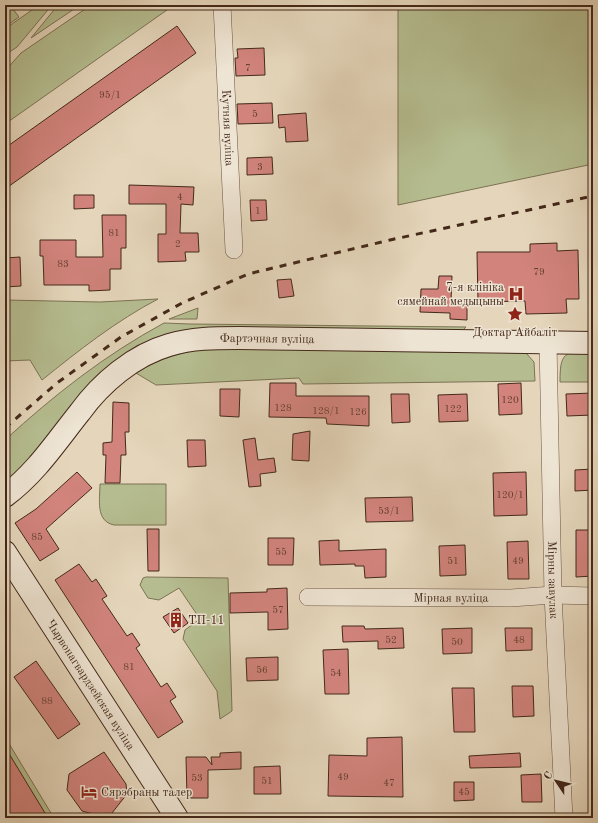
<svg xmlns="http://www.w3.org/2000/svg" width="598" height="823" font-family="'Old Standard TT',serif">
<rect width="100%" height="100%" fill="#e5d6bb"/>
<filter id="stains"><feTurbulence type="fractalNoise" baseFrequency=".005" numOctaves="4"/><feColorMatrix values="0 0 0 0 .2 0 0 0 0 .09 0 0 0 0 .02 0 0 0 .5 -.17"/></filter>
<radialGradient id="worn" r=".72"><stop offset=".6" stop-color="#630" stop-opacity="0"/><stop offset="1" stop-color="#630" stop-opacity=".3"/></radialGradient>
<path fill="#b5bd90" stroke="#7c7355" d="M5 5H10L19 17 5 27Z
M39 5H52L17 47 5 55V29Z
M58 5H80L31 38Z
M91 5H174L5 124V71L21 53Z
M398 5H593V164L398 205Z
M158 299C116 321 78 351 42 380L30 360 5 361V300L100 302Z
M198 308 197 319H169Z
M164 323 190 324 466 327 462 331 174 333 5 483V440C54 395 105 355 164 323Z
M213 347 526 353 534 362 535 381 303 384 299 378 156 385 136 373C162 357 183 352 213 347Z
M593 350V382H560C560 352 564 352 593 350Z
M100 484H166V525H114C95 521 100 499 100 484Z
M146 577 228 578 232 711 220 719 217 691 183 639 185 630 200 619 179 588 159 600 148 598 140 585 143 578Z
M5 737 54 818 47 817 5 762Z"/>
<path fill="#d1837c" stroke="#44291a" d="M177 26 196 53 5 189V148Z
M264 48 265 75 236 76 235 58H238L237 49Z
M272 103 273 123 238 124 237 104Z
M306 113 308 141 286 142 285 127 279 128 278 115Z
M272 157 273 174 247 175V158Z
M129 185 194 187 193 205 181 204 180 233H198L199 252H185L186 261 158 262V234H166V204H129Z
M74 195H94V208L74 209Z
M250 200H266L267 220 251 221Z
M102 215H126V248H121V269H110V290L89 291V285H44L43 256H40V240H76V257H103Z
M557 243V251L578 250 579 299H566L567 313 526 314 525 301 478 302 477 252H530V244Z
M20 257 21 286 5 287V258Z
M439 276H452L451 301 467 302V320L450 319V313L420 312 421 289H438Z
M291 279 294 296 279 298 277 280Z
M270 383H296V396H369V426L327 424 326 418 269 417Z
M521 383 522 414 499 415 498 384Z
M220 389H240L239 417 220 416Z
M593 393V415L567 416 566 394Z
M391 394H409L410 422 392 423Z
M467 394 468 421 439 422 438 395Z
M113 402 129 403V432H125L126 455H121L120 483H105L106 455H103V443L112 442Z
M310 431 309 461 292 460 293 434Z
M255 438 258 460 274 458 276 472 260 474 261 486 249 487 243 440Z
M187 440H205L206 466 188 467Z
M593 469V490L575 491V470Z
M77 472 92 488 46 529 59 549 40 561 15 523 36 509Z
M526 472 527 515 494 516 493 473Z
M412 497 413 521 366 522 365 498Z
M147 529H159V571H148Z
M576 530H592L593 576 576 577Z
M268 538H294L293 565H268Z
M339 540V551L386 549V577L365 578 364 566H355V564L320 565 319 541Z
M528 541 529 579H508L507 542Z
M465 545 466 575 440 576 439 546Z
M79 564 92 582 96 579 107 596 102 599 127 636 132 633 140 645 136 648 161 687 167 683 176 697 170 701 183 722 158 738 55 580Z
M287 588 288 629 268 630V612L230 613V593L267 592V589Z
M178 608 188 623 174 633 163 617Z
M342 626H364L365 629 403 628 404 648 378 649V641L343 642Z
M472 628V653L443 654 442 629Z
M505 628H532V650L506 651Z
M348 649 349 694H325L323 650Z
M278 657V680L247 681 246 658Z
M36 661 80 724 58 739 14 677Z
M512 686H533L534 716 513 717Z
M452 688H474L475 732H454Z
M402 737 403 797 328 796 329 755 367 756V738Z
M5 747 48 818H10L5 809Z
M104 752 126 784 127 794 108 818 82 811 67 790 69 774Z
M241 752V769L208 770V798H187L186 757H206L212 765 211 757H220V753Z
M520 753 521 767 470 768 469 756Z
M280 766 281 794H254V767Z
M541 774 542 802H522L521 775Z
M454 782H474V800L454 801Z"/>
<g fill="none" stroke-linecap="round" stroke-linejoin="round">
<defs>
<g id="street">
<path id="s1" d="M222 5 234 250"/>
<path id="s2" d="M548 342 553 595 564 818"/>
<path id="s3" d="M308 597 511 598 553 595 593 596"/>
</g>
<g id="secondary">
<path id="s4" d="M5 496C36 473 56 442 80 412 101 383 134 355 169 345 192 338 215 338 239 338L593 343"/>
<path id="s5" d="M5 552 177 818"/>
</g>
</defs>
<use href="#street" stroke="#6c5442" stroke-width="18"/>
<use href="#secondary" stroke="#44291a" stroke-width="24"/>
<use href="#street" stroke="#eee4d3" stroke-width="17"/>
<use href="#secondary" stroke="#eee4d3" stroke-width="22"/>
<path stroke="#44291a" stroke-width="3" stroke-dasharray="7 7" stroke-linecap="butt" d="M5 428 57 383 121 337 182 303 248 274 390 240 593 196"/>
</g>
<defs>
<symbol id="hospital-bare" viewBox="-9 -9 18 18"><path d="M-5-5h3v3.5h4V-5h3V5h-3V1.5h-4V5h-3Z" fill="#8f2418" stroke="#eee4d3" stroke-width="2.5" paint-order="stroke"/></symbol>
<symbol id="sight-bare" viewBox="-9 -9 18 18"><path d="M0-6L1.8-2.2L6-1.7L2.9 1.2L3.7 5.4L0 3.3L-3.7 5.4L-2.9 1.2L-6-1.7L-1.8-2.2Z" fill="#8f2418" stroke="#eee4d3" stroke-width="2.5" paint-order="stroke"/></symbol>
<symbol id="building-bare" viewBox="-9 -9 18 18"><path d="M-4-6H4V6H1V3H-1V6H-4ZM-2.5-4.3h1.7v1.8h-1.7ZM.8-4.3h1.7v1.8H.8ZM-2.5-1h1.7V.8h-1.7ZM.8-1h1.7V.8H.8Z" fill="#8f2418" stroke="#eee4d3" stroke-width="2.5" paint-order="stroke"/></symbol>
<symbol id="hotel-bare" viewBox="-9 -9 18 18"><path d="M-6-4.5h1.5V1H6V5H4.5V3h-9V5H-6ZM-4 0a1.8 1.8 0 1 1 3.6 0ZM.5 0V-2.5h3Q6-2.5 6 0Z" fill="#8f2418" stroke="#eee4d3" stroke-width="2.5" paint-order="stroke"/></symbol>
</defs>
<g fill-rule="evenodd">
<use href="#hospital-bare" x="505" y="283" width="22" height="22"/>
<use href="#sight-bare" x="504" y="303" width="22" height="22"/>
<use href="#building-bare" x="165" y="609" width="22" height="22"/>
<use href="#hotel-bare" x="78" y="781" width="22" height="22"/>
</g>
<g text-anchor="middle" stroke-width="3" stroke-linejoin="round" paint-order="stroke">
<g font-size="10" fill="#674032">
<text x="248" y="71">7</text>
<text x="110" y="98">95/1</text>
<text x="255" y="117">5</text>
<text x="260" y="170">3</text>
<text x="180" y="200">4</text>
<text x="258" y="214">1</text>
<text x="114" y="236">81</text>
<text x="178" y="247">2</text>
<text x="63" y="267">83</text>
<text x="539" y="275">79</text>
<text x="510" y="403">120</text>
<text x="283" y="411">128</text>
<text x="453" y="412">122</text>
<text x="326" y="414">128/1</text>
<text x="358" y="415">126</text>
<text x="510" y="498">120/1</text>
<text x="389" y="514">53/1</text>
<text x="37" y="540">85</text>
<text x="281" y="555">55</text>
<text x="453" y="564">51</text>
<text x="518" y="564">49</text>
<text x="278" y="613">57</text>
<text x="391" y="643">52</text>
<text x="519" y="643">48</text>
<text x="457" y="645">50</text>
<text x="129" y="670">81</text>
<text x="262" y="673">56</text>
<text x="336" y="676">54</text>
<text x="47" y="704">88</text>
<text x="343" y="780">49</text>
<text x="197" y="781">53</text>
<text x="267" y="784">51</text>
<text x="389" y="786">47</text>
<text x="464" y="795">45</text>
</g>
<g font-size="12" fill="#44291a" stroke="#eee4d3">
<text dy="4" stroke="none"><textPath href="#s1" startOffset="123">Кутняя вуліца</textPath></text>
<text dy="4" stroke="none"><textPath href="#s4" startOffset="325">Фартэчная вуліца</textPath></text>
<text dy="4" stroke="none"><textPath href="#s2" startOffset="238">Мірны завулак</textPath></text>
<text dy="4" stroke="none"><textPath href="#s3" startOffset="143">Мірная вуліца</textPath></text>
<text dy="4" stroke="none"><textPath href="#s5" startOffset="158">Чырвонагвардзейская вуліца</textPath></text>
</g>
<g font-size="12" fill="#44291a" stroke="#eee4d3" text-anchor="start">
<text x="504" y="291" text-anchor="end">7-я клініка<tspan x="504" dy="14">сямейнай медыцыны</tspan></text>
<text x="515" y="336" text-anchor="middle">Доктар Айбаліт</text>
<text x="188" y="624">ТП-11</text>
<text x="101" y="796">Сярэбраны талер</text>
</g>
</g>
<rect width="598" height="823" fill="none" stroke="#e5d6bb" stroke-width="20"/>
<rect x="6" y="6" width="586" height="811" fill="none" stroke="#44291a" stroke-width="2"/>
<rect x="10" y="10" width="578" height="803" fill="none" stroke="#44291a"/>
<g transform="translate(556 781) rotate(305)" stroke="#eee4d3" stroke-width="3" paint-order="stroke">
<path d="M0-3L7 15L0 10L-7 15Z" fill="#44291a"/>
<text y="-6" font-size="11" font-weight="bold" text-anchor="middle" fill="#44291a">С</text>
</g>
<rect width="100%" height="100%" filter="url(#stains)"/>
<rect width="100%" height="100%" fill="url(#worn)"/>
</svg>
